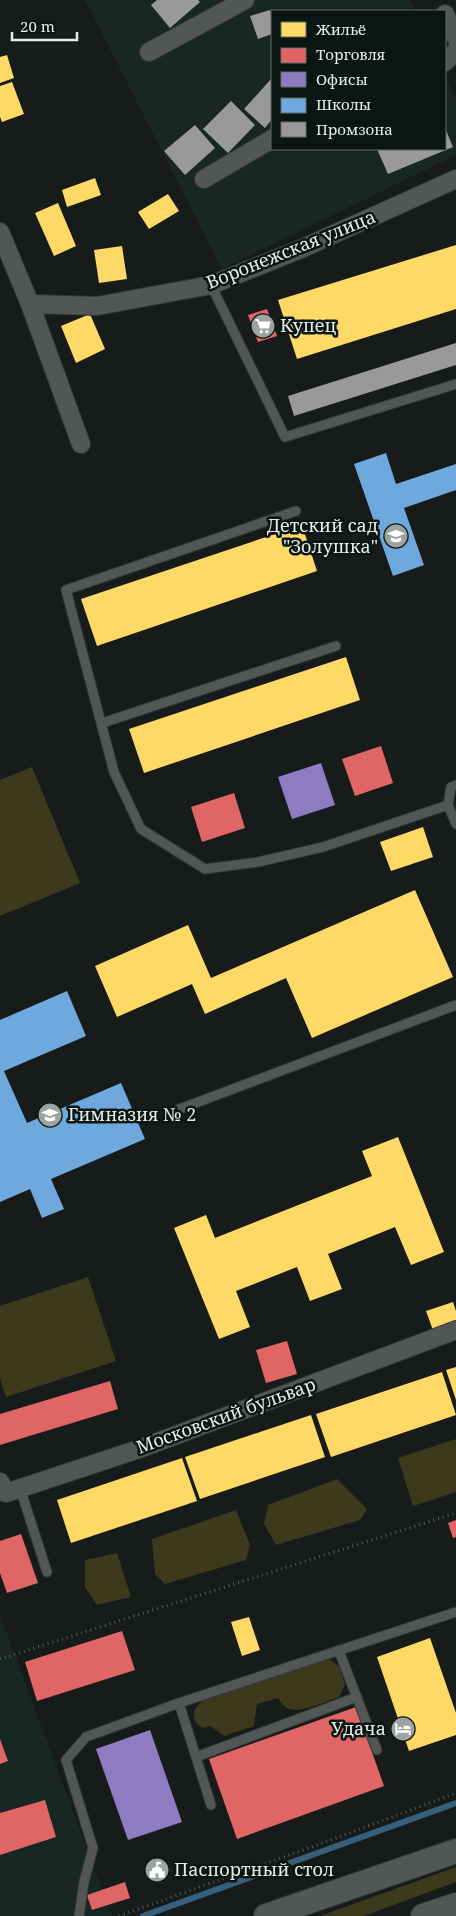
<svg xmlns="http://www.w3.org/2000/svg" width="456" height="1916" font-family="'Noto Serif',serif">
<rect width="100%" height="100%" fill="#171c1a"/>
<path fill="#182722" d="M85 0H410L415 11H272V149H445V75L456 99V155L222 269Z
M0 1615 112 1916H0Z"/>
<path fill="#3c391d" d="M32 767 80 883 0 916V780Z
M88 1277 116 1361 6 1397 0 1379V1306Z
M456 1439V1492L413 1506 398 1458Z
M337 1479 367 1509 360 1520 276 1545 264 1524 268 1505Z
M236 1510 250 1545 246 1560 165 1584 155 1574 152 1539Z
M117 1553 131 1597 97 1605 85 1587V1560Z
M328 1658 340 1667 345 1685 339 1697C327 1701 301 1713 289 1709 284 1707 281 1702 278 1698L257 1704 254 1726 224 1736 211 1726 202 1728C190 1719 192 1710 202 1701Z
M456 1867V1882L364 1916H320Z"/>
<path fill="#ffd966" d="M7 55 14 78 0 83V57Z
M12 82 24 114 2 122 0 117V86Z
M95 178 101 195 67 207 62 190Z
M168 194 179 211 149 229 138 212Z
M58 203 76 246 54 256 35 213Z
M456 245V309L297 359 278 300Z
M122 246 127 279 99 283 94 250Z
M90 314 105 349 76 363 61 326Z
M302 525 317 571 97 646 81 599Z
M346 657 360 700 144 773 129 729Z
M423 827 433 857 391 871 380 842Z
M415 890 453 977 312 1038 286 978 205 1014 192 984 117 1017 95 966 188 925 211 978Z
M398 1137 444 1252 411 1265 395 1227 328 1254 342 1289 310 1301 297 1267 236 1291 250 1327 219 1339 174 1228 206 1215 215 1238 372 1176 362 1151Z
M453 1302 456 1311V1326L434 1333 426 1311Z
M456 1367V1400L446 1370Z
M442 1372 456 1415 331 1457 316 1414Z
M311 1415 325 1457 200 1499 185 1457Z
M182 1458 197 1501 71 1543 57 1500Z
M249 1617 260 1650 242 1656 231 1622Z
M430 1638 456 1713V1735L409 1751 377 1657Z"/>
<path fill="#e06666" d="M267 309 277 336 258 342 248 315Z
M381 746 393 783 355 796 342 759Z
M234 793 245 828 202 842 191 807Z
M287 1341 297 1374 266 1383 256 1350Z
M110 1381 118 1409 0 1445V1414Z
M456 1520V1537L453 1538 448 1523Z
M21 1534 38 1583 7 1593 0 1573V1541Z
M122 1631 135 1670 37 1701 25 1662Z
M356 1707 384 1786 237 1839 209 1759Z
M0 1739 8 1761 0 1764Z
M45 1800 56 1837 0 1855V1813Z
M125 1882 130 1898 92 1910 87 1895Z"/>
<path fill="#8e7cc3" d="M321 763 335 805 292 819 278 777Z
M150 1730 182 1822 128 1840 96 1749Z"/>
<path fill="#6fa8dc" d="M386 453 396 484 456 464V490L404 508 424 565 393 576 354 464Z
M67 991 86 1036 4 1071 27 1123 121 1083 145 1139 51 1179 64 1209 42 1218 30 1189 0 1202V1020Z"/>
<path fill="#999" d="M157 0H198L200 2 170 28 151 5Z
M270 10 272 15V34L258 39 250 16Z
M272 78V119L265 128 244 109Z
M231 101 255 125 228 153 203 129Z
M195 125 215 148 185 175 164 151Z
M445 128 453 147 388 174 377 149H445Z
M456 343V365L294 416 288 396Z"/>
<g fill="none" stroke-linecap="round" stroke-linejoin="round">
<path stroke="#355f7b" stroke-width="6" d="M143 1916 456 1803"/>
<defs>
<path id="lane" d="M211 285 285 437 456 384
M296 511 66 590 114 772 141 829 205 869 258 862 323 847 448 805
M102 723 336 646
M456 785 451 787 448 805 456 824
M177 1110 456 1005
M20 1488 47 1572
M339 1651 377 1750
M179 1703 211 1805
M196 1757 357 1697
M79 1916 84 1882 93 1848 66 1760 86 1737 179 1703 456 1612"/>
<path id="street" d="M445 14 456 38
M149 52 245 0
M445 62 456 51
M204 179 272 139
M0 232 30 304 81 444
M30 304 97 306 211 285 303 248 456 179
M0 1482 6 1493 139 1449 456 1330"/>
<path id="secondary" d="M266 1916 456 1851
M423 1916 456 1905"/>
</defs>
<use href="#lane" stroke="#343836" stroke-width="11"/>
<use href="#street" stroke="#343836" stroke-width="20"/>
<use href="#secondary" stroke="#343836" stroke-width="26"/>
<path stroke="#585b5a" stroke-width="3" stroke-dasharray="1 4" stroke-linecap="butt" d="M0 1659 456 1513
M119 1916 331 1840 456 1793"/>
<use href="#lane" stroke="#525654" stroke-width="9"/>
<use href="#street" stroke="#525654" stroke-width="18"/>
<use href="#secondary" stroke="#525654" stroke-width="24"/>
</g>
<defs>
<symbol id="supermarket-disc" viewBox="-11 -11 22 22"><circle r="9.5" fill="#9da3a1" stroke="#0b1612"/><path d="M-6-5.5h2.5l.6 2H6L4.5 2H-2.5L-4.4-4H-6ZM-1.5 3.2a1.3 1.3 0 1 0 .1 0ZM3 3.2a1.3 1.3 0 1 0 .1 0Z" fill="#fff"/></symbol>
<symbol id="school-disc" viewBox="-11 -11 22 22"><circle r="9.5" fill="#9da3a1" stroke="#0b1612"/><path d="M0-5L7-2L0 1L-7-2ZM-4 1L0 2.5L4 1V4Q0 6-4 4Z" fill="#fff"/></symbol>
<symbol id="hotel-disc" viewBox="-11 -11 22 22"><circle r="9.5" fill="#9da3a1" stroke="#0b1612"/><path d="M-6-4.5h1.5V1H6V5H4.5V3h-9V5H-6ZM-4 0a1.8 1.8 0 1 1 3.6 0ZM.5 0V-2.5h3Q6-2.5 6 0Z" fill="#fff"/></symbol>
<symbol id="civic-disc" viewBox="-11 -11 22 22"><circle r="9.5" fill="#9da3a1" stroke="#0b1612"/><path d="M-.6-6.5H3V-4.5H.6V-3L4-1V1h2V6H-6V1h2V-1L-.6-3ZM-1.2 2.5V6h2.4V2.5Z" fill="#fff"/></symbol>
</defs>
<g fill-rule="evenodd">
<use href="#supermarket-disc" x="249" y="312" width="28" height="28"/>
<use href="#school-disc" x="382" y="522" width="28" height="28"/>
<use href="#school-disc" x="36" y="1101" width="28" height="28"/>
<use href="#hotel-disc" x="389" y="1715" width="28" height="28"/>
<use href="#civic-disc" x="143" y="1856" width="28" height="28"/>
</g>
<g text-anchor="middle" stroke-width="5" stroke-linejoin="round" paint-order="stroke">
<g font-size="18" fill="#e5ece9" stroke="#0b1612">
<text transform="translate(291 250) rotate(-22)" y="6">Воронежская улица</text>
<text transform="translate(226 1416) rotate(-20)" y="6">Московский бульвар</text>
</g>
<g font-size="18" fill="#e5ece9" stroke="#0b1612" text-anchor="start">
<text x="280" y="332">Купец</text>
<text x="378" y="532" text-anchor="end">Детский сад<tspan x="378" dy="21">"Золушка"</tspan></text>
<text x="68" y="1121">Гимназия № 2</text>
<text x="386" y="1735" text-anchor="end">Удача</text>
<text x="174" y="1876">Паспортный стол</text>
</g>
</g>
<rect x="271" y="10" width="175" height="140" fill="#0b1612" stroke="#626c68"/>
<rect x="281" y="22" width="25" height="15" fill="#ffd966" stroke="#626c68"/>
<text x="316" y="35" font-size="15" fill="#e5ece9">Жильё</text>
<rect x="281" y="48" width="25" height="15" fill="#e06666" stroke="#626c68"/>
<text x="316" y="60" font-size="15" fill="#e5ece9">Торговля</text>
<rect x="281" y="72" width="25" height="15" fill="#8e7cc3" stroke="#626c68"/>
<text x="316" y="85" font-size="15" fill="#e5ece9">Офисы</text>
<rect x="281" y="98" width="25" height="15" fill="#6fa8dc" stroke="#626c68"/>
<text x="316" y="110" font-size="15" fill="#e5ece9">Школы</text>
<rect x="281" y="122" width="25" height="15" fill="#999999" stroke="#626c68"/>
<text x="316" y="135" font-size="15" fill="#e5ece9">Промзона</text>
<path d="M12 32v8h65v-8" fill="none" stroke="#e5ece9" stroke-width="2.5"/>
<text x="20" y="32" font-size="15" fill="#e5ece9" stroke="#0b1612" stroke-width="4" paint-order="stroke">20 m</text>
</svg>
